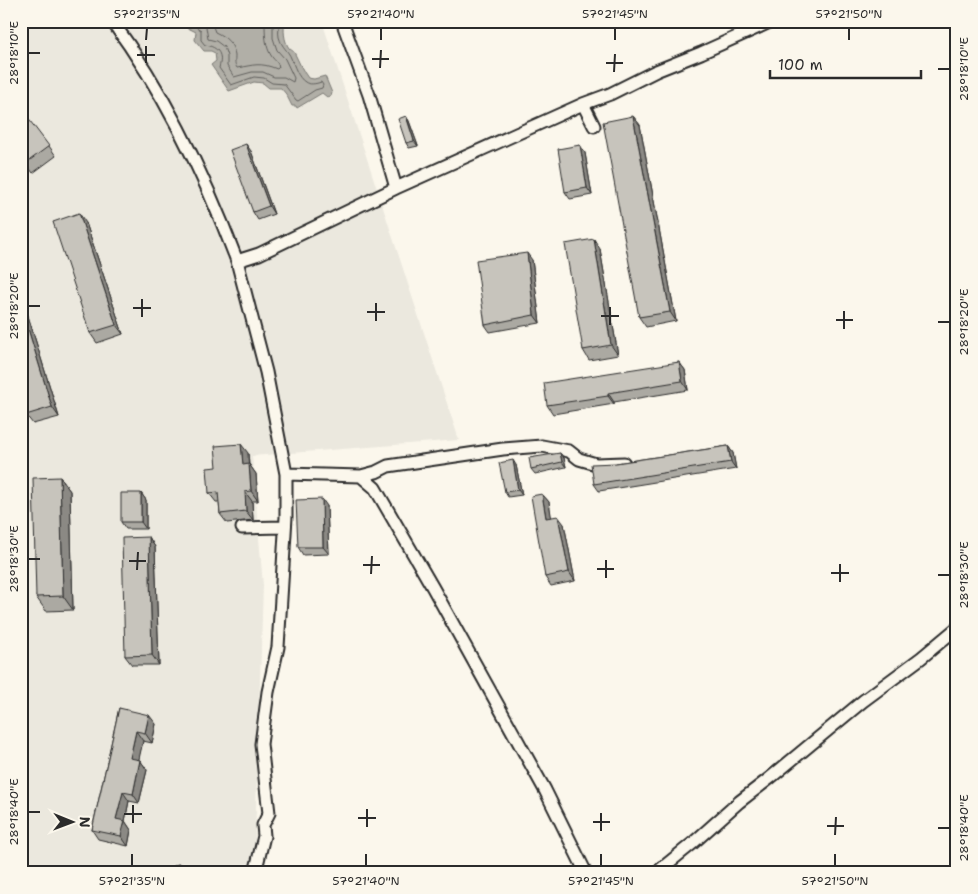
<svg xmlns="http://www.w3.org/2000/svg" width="978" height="894" font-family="'Shantell Sans',sans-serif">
<rect width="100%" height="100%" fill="#fbf7ec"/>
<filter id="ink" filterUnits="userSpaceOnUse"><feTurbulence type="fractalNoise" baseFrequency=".02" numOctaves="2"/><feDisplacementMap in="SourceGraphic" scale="10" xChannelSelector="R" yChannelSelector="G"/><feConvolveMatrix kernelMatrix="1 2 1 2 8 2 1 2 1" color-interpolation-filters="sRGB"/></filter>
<g filter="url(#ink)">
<path fill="#ebe8de" d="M21 21H322L459 440 252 456 263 585 254 873H21V612L27 529 21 503Z"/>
<path fill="#b1afa7" stroke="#7b7a75" d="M188 21H285C283 29 284 41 289 48 292 51 293 50 295 54 299 62 302 70 308 78L314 79 325 76 332 93 331 96 327 97 322 93 297 108 296 106H292L286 94 281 88H269L263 83 254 82 229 91 211 65 216 61 215 53 211 51H204L195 40 196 32 186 27Z"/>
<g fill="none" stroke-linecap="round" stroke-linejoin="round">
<path stroke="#61605d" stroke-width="1" d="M192 21 193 25 201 30V40L205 45C219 47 223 55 219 68L231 85 254 77 264 78 272 83 284 84 296 100 298 101 315 90 322 88 323 85 321 82C316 84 309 85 305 82 298 78 294 65 291 58 288 50 282 48 279 37 278 32 279 26 280 21
M200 21 206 27 208 39 216 41 224 47 227 56V66L234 77 252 72H263L274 77H284L293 82 294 78 285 59 277 50 273 38V21
M211 21 215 32C226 37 234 44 235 56 235 61 234 63 237 68 254 65 260 62 277 69L279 67C278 62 275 61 272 57 265 47 265 33 265 21"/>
<defs>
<path id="street" d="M112 21C166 94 205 176 237 261
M342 21 369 95 396 188
M594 126 583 104 610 94 656 71 701 53 772 21
M286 474 361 476 376 472 388 466 503 449 542 446 569 451 579 459 596 464 624 463
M361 476 375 488 433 588 545 790 586 873
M242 528 284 527
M179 871 180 873
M255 873 264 836 263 825 269 813 261 744 268 692 278 647 286 517V474L266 372 237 261 259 254 396 188 583 104
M656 873 693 843 739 802 770 778 863 701 921 658 957 628"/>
</defs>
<use href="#street" stroke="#2b2b2b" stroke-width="15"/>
<use href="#street" stroke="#fbf7ec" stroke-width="11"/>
</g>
<path fill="#aba9a2" stroke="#2b2b2b" d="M558 21H580L563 29Z
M406 116 409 121 418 146 409 148 406 143Z
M633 116 640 125 676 321 646 327 639 317Z
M580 145 585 153 592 195 570 199 565 192Z
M49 146 56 156 33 173 21 157Z
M251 151 274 214 258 220 253 212Z
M86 223 123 334 97 343 90 333Z
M600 249 618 355 589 360 583 350Z
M532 260 540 323 490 332 485 325Z
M21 299 24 303 59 417 33 424 26 415 21 399Z
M679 362 685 370 688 390 614 402V404L553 414 547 405Z
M728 446 733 453 736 469 599 491 594 484 616 463Z
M248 453 249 464 256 474 258 501H252L253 520 227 523 220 514 219 502H216L209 493 217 467Z
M560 453 564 458 566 467 535 474 531 469Z
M516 465 522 495 508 497 505 492Z
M60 477 70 491 73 610 46 611 36 597Z
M141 493 146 500V529H126L121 522Z
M542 494 549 502 551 517 564 524 575 581 551 586 545 577Z
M327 506 329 554 303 555 298 547Z
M149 537 155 547 159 665H132L125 656Z
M119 708 156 724 152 743 143 741 138 760H140L147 770 139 803 129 801 125 821 131 830 128 846 98 839 92 830Z"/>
<path fill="#8b8984" stroke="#2b2b2b" d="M406 116 409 121 418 146 414 141Z
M633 116 640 125 676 321 670 312Z
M246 144 251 151 274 214 269 206Z
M580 145 585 153 592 195 587 188Z
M79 213 86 223 123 334 116 325Z
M594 239 600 249 618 355 611 345Z
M527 253 532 260 540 323 534 315Z
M21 299 24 303 59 417 52 407 21 306Z
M679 362 685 370 688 390 682 381Z
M608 393 614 402V404L608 396Z
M241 444 248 453 249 474 243 465Z
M728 446 733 453 736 469 731 462Z
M560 453 564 458 566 467 562 462Z
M513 460 516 465 522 495 518 490Z
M249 464 256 474 258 501 251 491Z
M60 477 70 491 73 610 63 596Z
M245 492 252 501 253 520 246 511Z
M141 493 146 500V529L141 522Z
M542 494 549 502 553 527 546 518Z
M322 499 327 506 329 554 323 547Z
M558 516 564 524 575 581 569 572Z
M149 537 155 547 159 665 152 655Z
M149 715 156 724 152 743 145 733Z
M136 731 143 741 137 768 130 758Z
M140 760 147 770 139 803 133 794Z
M123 792 129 801 125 821 131 830 128 846 121 836 116 819Z"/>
<path fill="#c7c4bc" stroke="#2b2b2b" d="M21 109 49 146 26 163 21 157Z
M406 116 414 141 406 143 398 119Z
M633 116 670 312 639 317 603 122Z
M246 144 269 206 253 212 230 150Z
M580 145 587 188 565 192 558 149Z
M79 213 116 325 90 333 53 222Z
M594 239 611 345 583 350 565 244Z
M527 253 534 315 485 325 476 260Z
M21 306 52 407 26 415 21 399Z
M679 362 682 381 608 393V396L547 405 544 383Z
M241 444 243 465 249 464 251 491 245 492 246 511 220 514 218 492 209 493 207 468 217 467 215 446Z
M728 446 731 462 594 484 591 464 616 463Z
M560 453 562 462 531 469 529 458Z
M513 460 518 490 505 492 499 463Z
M60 477 63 596 36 597 33 478Z
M121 493H141V522H121Z
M542 494 546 518 558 516 569 572 545 577 531 496Z
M322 499 323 547H298L296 500Z
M149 537 152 655 125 656 122 538Z
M119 708 149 715 145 733 136 731 130 758 140 760 133 794 123 792 116 819 125 821 121 836 92 830Z"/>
</g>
<path fill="none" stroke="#2b2b2b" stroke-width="2" d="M146 40 147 28M381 40V28M615 40V28M849 40V28M28 53H40M137 55H155M372 59H389M146 63V46M606 63H623M380 68 381 50M938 69H950M614 72 615 54M28 306H40M133 308H151M367 312H385M601 316H619M142 317V299M836 320H853M376 321V303M938 322H950M610 325V307M844 329V311M28 559H40M129 561H146M363 565H380M597 569H614M137 570 138 552M831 573H849M371 574 372 556M938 575H950M606 578V560M840 582V564M28 812H40M124 814H142M358 818H376M593 822H610M133 823V805M827 826H844M367 827V809M938 828H950M601 831V813M835 835 836 817M132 866V854M366 866V854M601 866V854M835 866V854"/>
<rect width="978" height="894" fill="none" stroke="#fbf7ec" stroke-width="55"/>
<g transform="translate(72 822) rotate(91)" stroke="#fbf7ec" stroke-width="4" paint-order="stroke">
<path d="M0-4L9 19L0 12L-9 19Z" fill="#2b2b2b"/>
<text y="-8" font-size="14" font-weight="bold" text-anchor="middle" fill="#2b2b2b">N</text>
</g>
<path d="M770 70v8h151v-8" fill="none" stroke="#2b2b2b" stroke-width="2.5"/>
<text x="778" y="70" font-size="15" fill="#2b2b2b" stroke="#fbf7ec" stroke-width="4" paint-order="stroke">100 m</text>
<rect x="28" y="28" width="922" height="838" fill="none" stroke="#2b2b2b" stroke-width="2"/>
<g font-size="12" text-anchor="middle" fill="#2b2b2b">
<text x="147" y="18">57°21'35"N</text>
<text x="381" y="18">57°21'40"N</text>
<text x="615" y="18">57°21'45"N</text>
<text x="849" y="18">57°21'50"N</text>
<text transform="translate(14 53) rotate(-90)" y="4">28°18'10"E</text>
<text transform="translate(964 69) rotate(-90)" y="4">28°18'10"E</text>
<text transform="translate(14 306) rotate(-90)" y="4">28°18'20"E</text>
<text transform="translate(964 322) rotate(-90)" y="4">28°18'20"E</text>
<text transform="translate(14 559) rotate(-90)" y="4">28°18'30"E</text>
<text transform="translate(964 575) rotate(-90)" y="4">28°18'30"E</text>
<text transform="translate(14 812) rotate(-90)" y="4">28°18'40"E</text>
<text transform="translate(964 828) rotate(-90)" y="4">28°18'40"E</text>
<text x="132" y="885">57°21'35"N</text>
<text x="366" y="885">57°21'40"N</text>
<text x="601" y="885">57°21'45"N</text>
<text x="835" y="885">57°21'50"N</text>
</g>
</svg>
